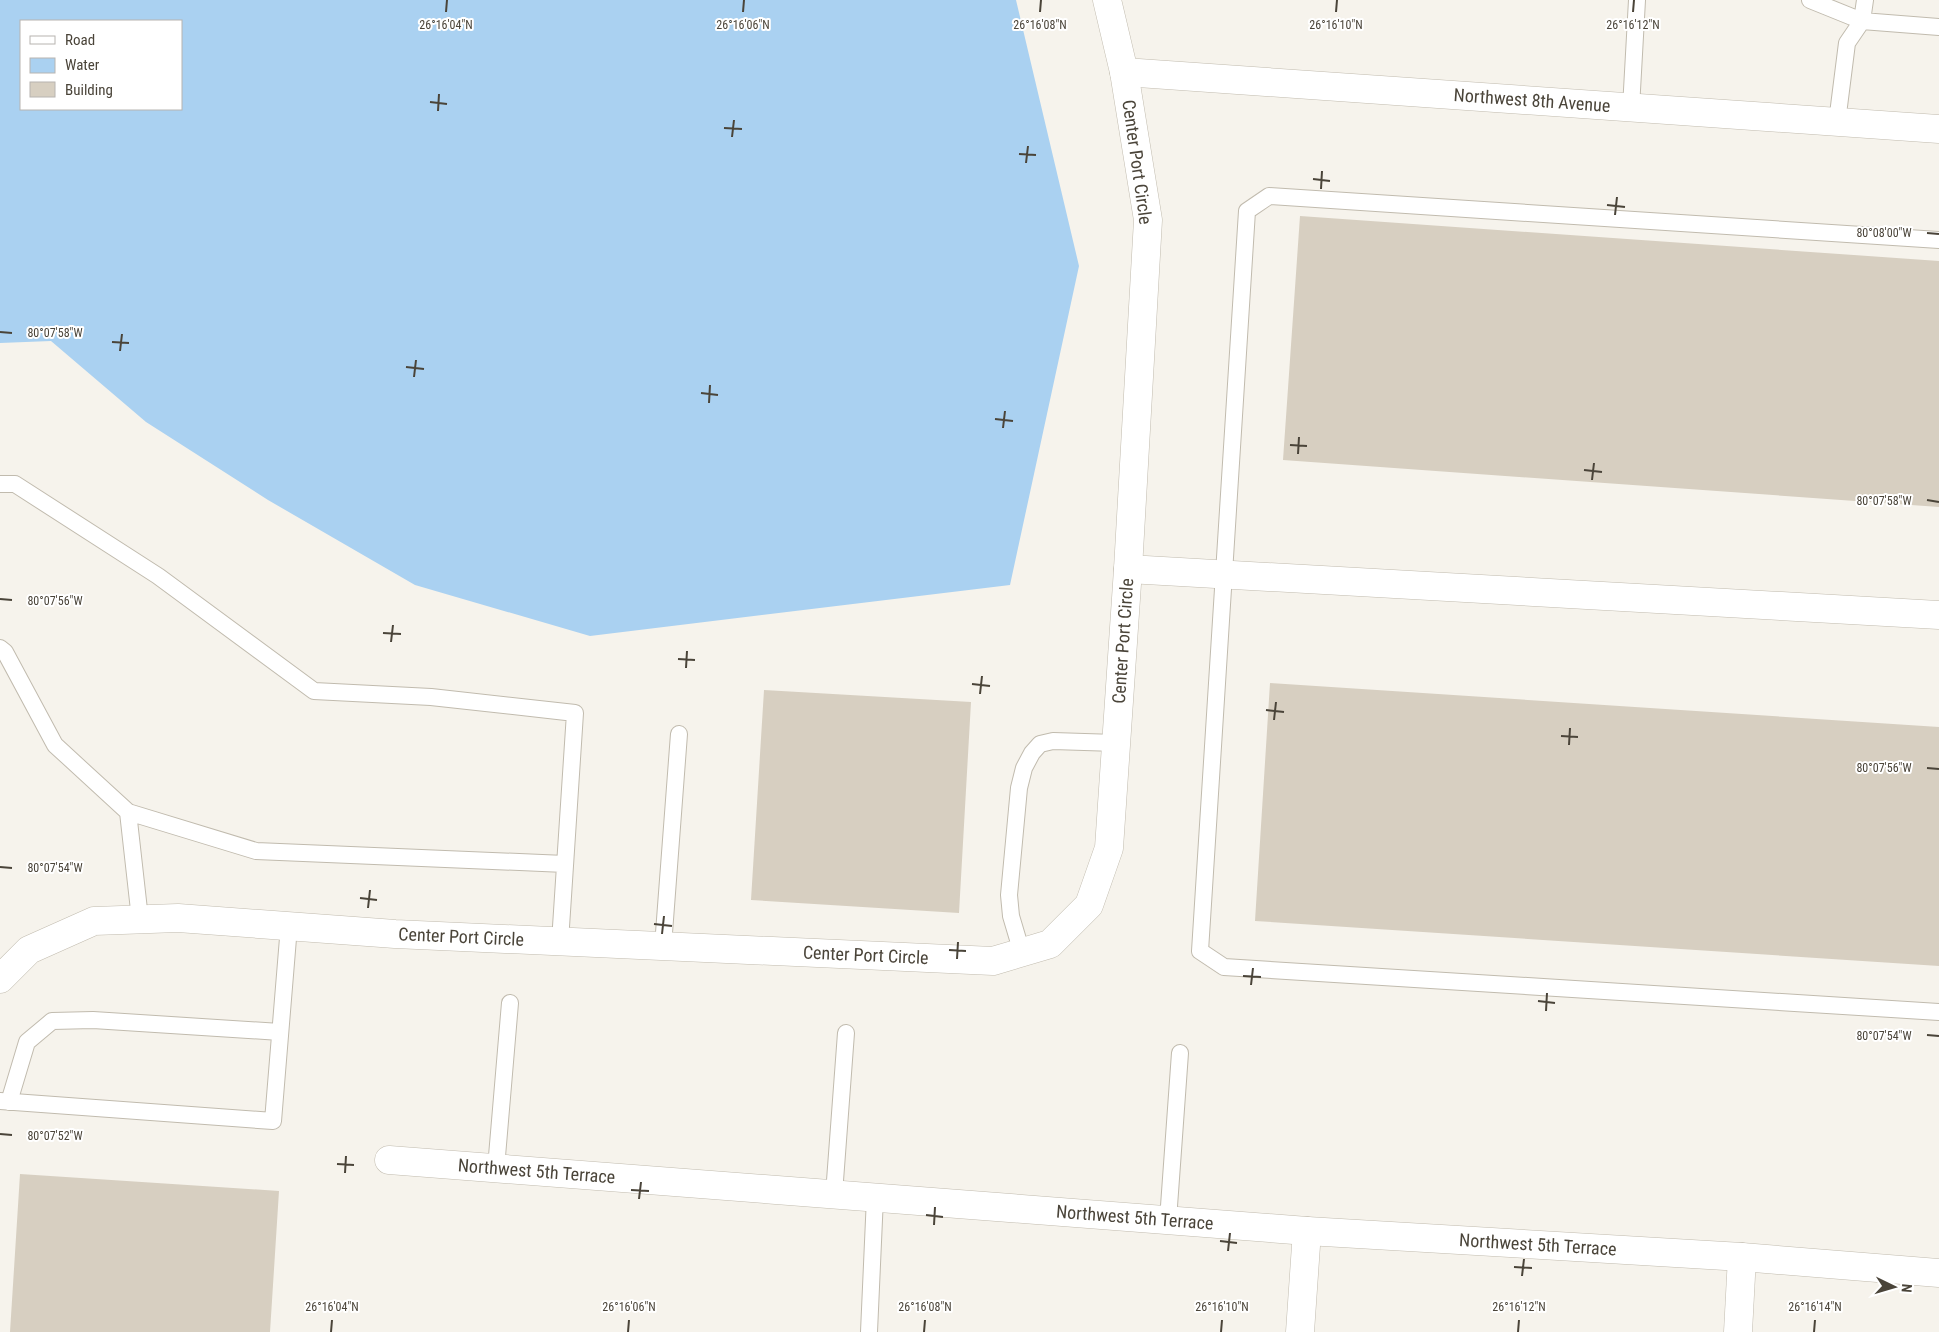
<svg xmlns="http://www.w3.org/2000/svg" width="1939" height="1332" font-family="'Roboto Condensed',sans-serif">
<rect width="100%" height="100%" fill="#f6f3ec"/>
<path fill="#aad1f1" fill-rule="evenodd" d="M0 0H1016L1079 266 1010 585 590 636 415 585 268 500 146 422 51 341 0 343ZM21 21H181V109H21Z"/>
<path fill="#d7cfc1" d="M1300 216 1939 261V507L1283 460Z
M1270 683 1939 727V966L1255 921Z
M764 690 971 702 959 913 751 900Z
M20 1174 279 1191 270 1332H10Z"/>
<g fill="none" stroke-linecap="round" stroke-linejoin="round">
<defs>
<path id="lane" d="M1810 0 1862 21 1865 0
M1631 108 1637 0
M1837 122 1847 43 1862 21 1939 27
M1939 240 1269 196 1247 211 1200 951 1224 967 1939 1012
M0 484H15L158 576 314 691 431 697 575 713 560 942
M0 648 5 652 55 745 128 812 256 851 565 864
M128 812 140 919
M663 946 679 734
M1022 953 1011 916 1009 895 1019 788 1024 768 1032 753 1040 744 1053 741 1116 743
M0 1101 273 1121 289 926
M9 1102 27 1042 52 1021 93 1020 280 1032
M496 1168 510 1003
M834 1194 846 1033
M1168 1220 1180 1053
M869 1332 875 1197"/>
<g id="street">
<path id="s1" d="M1124 72 1939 129"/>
<path d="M1128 569 1939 615"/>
<path id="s2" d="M0 979 29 950 94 921 178 918 395 934 993 961 1050 944 1089 905 1109 848 1128 569 1148 220 1124 72 1107 0"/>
<path id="s3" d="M389 1160 1307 1231 1742 1257 1939 1273"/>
<path d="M1300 1332 1307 1231"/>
<path d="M1738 1332 1742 1257"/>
</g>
</defs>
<use href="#lane" stroke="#c1bbae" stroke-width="18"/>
<use href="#street" stroke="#c1bbae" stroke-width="29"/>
<use href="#lane" stroke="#fff" stroke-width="16"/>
<use href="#street" stroke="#fff" stroke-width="28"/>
</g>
<path fill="none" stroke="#4a4439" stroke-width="2" d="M446 12 447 0M743 12 744 0M1040 12 1041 0M1336 12 1337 0M1633 12 1634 0M430 102 447 104M438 111 439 94M724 128 742 129M732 137 734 120M1019 154 1036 155M1026 163 1028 146M1313 179 1330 181M1321 189 1322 171M1607 205 1625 207M1615 215 1617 197M1927 233 1939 234M0 332 12 333M112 342 129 343M120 351 122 334M406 367 424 369M414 377 416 360M701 393 718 395M709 403 710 385M995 419 1013 421M1003 428 1005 411M1290 445 1307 446M1298 454 1299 437M1584 470 1602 472M1592 480 1594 463M1927 500 1939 502M0 599 12 600M383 633 401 634M391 642 393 625M678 659 695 660M686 668 687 651M972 684 990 686M980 694 982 676M1266 710 1284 712M1274 720 1276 702M1561 736 1578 737M1569 745 1570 728M1927 768 1939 769M0 867 12 868M360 898 377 900M368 908 370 890M654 924 672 926M662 934 664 916M949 950 966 951M957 959 958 942M1243 976 1261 977M1251 985 1253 968M1538 1001 1555 1003M1546 1011 1547 993M1927 1035 1939 1036M0 1134 12 1135M337 1164 354 1165M345 1173 346 1156M631 1190 649 1191M639 1199 641 1182M926 1215 943 1217M934 1225 935 1207M1220 1241 1237 1243M1228 1251 1230 1233M1514 1267 1532 1268M1522 1276 1524 1259M331 1332 332 1320M628 1332 629 1320M924 1332 925 1320M1221 1332 1222 1320M1518 1332 1519 1320M1814 1332 1815 1320"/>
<g text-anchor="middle" stroke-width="4" stroke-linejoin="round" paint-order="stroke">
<g font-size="18" fill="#4a4439" stroke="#fff">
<text dy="6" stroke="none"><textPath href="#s1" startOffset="409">Northwest 8th Avenue</textPath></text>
<text transform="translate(1137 162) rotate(82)" y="6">Center Port Circle</text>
<text dy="6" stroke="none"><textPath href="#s2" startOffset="1395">Center Port Circle</textPath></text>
<text dy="6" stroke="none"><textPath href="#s2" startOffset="480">Center Port Circle</textPath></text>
<text dy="6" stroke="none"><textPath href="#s2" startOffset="885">Center Port Circle</textPath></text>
<text dy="6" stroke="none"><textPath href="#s3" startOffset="148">Northwest 5th Terrace</textPath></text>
<text dy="6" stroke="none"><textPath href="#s3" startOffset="748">Northwest 5th Terrace</textPath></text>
<text dy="6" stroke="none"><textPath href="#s3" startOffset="1152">Northwest 5th Terrace</textPath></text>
</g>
</g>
<g font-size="12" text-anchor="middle" fill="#4a4439" stroke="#fff" stroke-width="4" stroke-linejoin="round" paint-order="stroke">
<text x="446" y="29">26°16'04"N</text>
<text x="743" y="29">26°16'06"N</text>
<text x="1040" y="29">26°16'08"N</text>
<text x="1336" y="29">26°16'10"N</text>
<text x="1633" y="29">26°16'12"N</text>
<text x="1884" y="237">80°08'00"W</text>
<text x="55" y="337">80°07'58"W</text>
<text x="1884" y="505">80°07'58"W</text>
<text x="55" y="605">80°07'56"W</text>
<text x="1884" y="772">80°07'56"W</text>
<text x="55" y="872">80°07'54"W</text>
<text x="1884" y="1040">80°07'54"W</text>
<text x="55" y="1140">80°07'52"W</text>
<text x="332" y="1311">26°16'04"N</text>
<text x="629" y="1311">26°16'06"N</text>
<text x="925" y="1311">26°16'08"N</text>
<text x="1222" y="1311">26°16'10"N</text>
<text x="1519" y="1311">26°16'12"N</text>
<text x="1815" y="1311">26°16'14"N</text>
</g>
<rect x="20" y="20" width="162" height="90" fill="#ffffff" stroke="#b7b4b0"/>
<rect x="30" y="36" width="25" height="8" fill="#ffffff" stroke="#b7b4b0"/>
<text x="65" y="45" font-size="15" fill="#4a4439">Road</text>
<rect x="30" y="58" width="25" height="15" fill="#aad1f1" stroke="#b7b4b0"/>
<text x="65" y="70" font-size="15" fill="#4a4439">Water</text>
<rect x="30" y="82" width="25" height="15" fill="#d7cfc1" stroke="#b7b4b0"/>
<text x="65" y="95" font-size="15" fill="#4a4439">Building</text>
<g transform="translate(1894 1287) rotate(95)" stroke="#ffffff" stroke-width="4" paint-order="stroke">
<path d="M0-4L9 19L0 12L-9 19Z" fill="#4a4439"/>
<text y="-8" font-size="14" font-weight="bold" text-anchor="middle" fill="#4a4439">N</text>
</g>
</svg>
